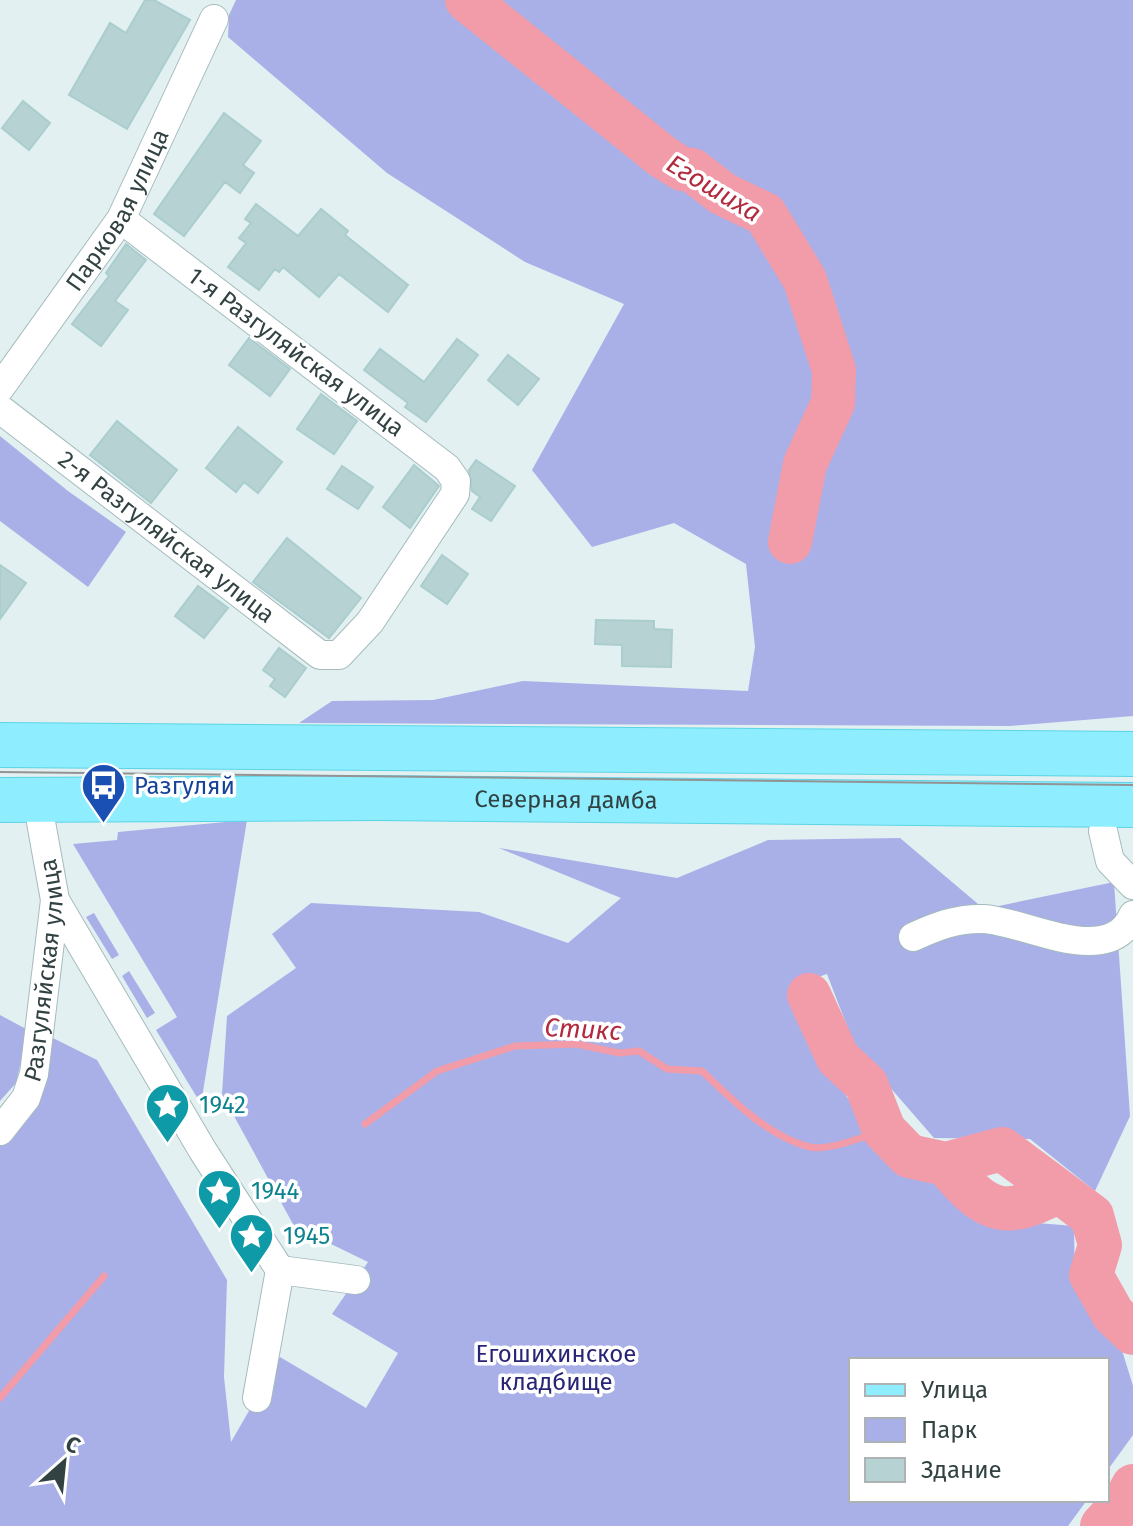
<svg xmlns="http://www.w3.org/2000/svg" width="1133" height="1526" font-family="'Fira Sans',sans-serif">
<rect width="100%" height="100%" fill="#e2f0f2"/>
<path fill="#a9b0e8" d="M236 0H1133V716L1010 726 299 723 332 701 433 700 523 681 748 691 755 647 746 564 674 523 592 547 532 470 624 304 525 262 387 173 228 37 229 15Z
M0 436 68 491 126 532 88 587 0 521Z
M247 820 201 1104 156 1030 177 1017 73 844 117 840 118 832Z
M900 838 984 909 1114 882 1130 1116 1095 1191 1030 1139 934 1138 855 1047 827 974 792 986 815 1049 875 1139 906 1167 950 1186 974 1209 1012 1221 1074 1226 1075 1291 1117 1334 1133 1386V1435L1107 1471V1360H851V1500H1087L1068 1526H0V1138L45 1034 97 1060 227 1280 224 1377 231 1442 280 1357 366 1408 398 1353 332 1314 368 1262 294 1226 222 1094 227 1016 296 968 272 934 311 903 479 912 568 943 621 898 499 848 677 878 768 840Z
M94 913 119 955 112 959 86 917Z
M129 971 155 1013 147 1018 122 976Z
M0 1015 28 1030 16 1083 0 1101Z"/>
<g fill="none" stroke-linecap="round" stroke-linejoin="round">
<path stroke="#f29ba9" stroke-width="7" d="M365 1124 437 1071 515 1046 577 1044 619 1053 639 1051 667 1069 702 1071C731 1099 770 1138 810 1147 828 1151 867 1136 884 1130
M0 1398 104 1276"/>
<path stroke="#f29ba9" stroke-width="44" d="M467 0 663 157 682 169 692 170 723 194 765 214 805 280 834 370 833 403 805 464 790 542
M809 995 838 1058 866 1084 884 1130 909 1156 946 1164 1002 1149 1092 1216 1100 1245 1091 1275 1113 1314 1133 1333
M946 1164C984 1210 1002 1222 1057 1192
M1102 1526 1125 1501 1133 1486"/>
</g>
<path fill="#b7d2d3" stroke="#aacdce" stroke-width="2" d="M145 0H154L190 20 127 129 69 95 110 23 126 33Z
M23 101 50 123 29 150 2 128Z
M224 113 261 141 243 165 254 173 240 193 225 182 184 236 154 214Z
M256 204 298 236 321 209 348 231 345 235 408 285 388 312 339 274 319 297 283 267 279 272 275 269 259 290 228 267 246 243 239 238 251 223 245 219Z
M126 244 146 260 115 301 128 310 101 346 72 324 109 276 106 273Z
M249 338 290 369 270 396 229 365Z
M457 339 478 355 426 422 405 407 408 403 364 370 380 349 424 382Z
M508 355 539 379 518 405 488 380Z
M321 394 357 421 334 454 297 429Z
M117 421 177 470 151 503 90 455Z
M238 427 282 462 258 493 244 482 236 492 206 468Z
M476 460 515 486 491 521 472 509 480 497 472 491 469 470Z
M414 465 439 486 410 528 383 507Z
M342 466 373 487 358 509 327 489Z
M287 538 361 598 329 638 253 582Z
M442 555 468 574 447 604 421 586Z
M0 565 26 583 0 619Z
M198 586 228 608 204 638 175 616Z
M596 620 654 621V629L672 630 671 667 622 666V645L595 644Z
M279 648 306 668 285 697 270 686 275 679 263 670Z"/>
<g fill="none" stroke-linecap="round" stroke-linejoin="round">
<defs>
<g id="street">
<path id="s1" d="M0 388 121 219 214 19"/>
<path id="s2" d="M0 409 320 655H339L370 622 455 494 456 481 447 468 121 219"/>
<path d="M1103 831 1110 861 1133 885"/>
<path d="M55 900 203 1151 280 1270"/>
<path d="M913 937C937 926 957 918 984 919 1025 921 1109 970 1133 915"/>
<path id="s3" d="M0 1131 26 1098 34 1074 55 900 37 800"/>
<path d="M257 1398 280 1270 356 1280"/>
</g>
<g id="primary">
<path d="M0 745 1133 754"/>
<path id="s4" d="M0 800 376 798 1133 805"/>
</g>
</defs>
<use href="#street" stroke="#a5bbbd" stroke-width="30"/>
<use href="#primary" stroke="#5bd4e6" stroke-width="46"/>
<use href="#street" stroke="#fff" stroke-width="28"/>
<use href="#primary" stroke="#8eeeff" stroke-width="44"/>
<path stroke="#939393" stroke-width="2" d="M0 772 1133 785"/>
</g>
<defs>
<symbol id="bus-pin" viewBox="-11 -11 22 30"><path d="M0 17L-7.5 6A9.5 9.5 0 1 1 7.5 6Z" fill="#1a4fb4" stroke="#fff"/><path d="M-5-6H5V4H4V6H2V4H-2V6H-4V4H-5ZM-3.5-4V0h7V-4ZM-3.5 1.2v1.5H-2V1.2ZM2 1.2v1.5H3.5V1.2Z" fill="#fff"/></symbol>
<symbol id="sight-pin" viewBox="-11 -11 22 30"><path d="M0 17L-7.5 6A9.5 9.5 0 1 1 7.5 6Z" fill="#0f9aa8" stroke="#fff"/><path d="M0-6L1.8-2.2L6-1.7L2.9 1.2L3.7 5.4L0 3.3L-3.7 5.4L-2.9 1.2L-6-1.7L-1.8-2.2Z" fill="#fff"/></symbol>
</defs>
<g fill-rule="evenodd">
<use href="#bus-pin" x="78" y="760" width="51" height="69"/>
<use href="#sight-pin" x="142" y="1080" width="51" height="69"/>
<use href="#sight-pin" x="194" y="1166" width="51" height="69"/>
<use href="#sight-pin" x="226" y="1210" width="51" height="69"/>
</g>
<g text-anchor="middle" stroke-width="7" stroke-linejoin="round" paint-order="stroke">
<g font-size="24" fill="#324243" stroke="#fff">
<text dy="8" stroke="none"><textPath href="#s1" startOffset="214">Парковая улица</textPath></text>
<text transform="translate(296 352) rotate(37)" y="8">1-я Разгуляйская улица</text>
<text dy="8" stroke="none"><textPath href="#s2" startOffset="210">2-я Разгуляйская улица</textPath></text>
<text dy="8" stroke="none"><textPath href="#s4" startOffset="566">Северная дамба</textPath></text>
<text dy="8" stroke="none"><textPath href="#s3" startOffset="172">Разгуляйская улица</textPath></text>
</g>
<g font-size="24" fill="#164399" stroke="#fff" text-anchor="start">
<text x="134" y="794">Разгуляй</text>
</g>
<g font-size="24" fill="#0d838f" stroke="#fff" text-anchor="start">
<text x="199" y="1113">1942</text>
<text x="251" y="1199">1944</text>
<text x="283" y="1244">1945</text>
</g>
<g font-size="24" fill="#292576" stroke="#fff">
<text x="556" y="1362">Егошихинское<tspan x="556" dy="28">кладбище</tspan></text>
</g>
<g font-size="26" font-style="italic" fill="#b12a3d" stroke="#fff">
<text transform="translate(714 188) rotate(31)" y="9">Егошиха</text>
<text transform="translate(583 1029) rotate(3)" y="9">Стикс</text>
</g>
</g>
<rect x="849" y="1358" width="260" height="144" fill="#ffffff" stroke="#adb3b4" stroke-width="2"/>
<rect x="865" y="1384" width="40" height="12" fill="#8eeeff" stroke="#adb3b4" stroke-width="2"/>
<text x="921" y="1398" font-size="24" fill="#324243">Улица</text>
<rect x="865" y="1418" width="40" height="24" fill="#a9b0e8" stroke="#adb3b4" stroke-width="2"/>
<text x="921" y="1438" font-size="24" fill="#324243">Парк</text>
<rect x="865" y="1458" width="40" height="24" fill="#b7d2d3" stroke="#adb3b4" stroke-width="2"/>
<text x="921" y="1478" font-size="24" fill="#324243">Здание</text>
<g transform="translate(64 1462) rotate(27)" stroke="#ffffff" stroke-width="6" paint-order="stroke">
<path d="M0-6L14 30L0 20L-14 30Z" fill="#324243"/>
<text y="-12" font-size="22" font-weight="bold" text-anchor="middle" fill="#324243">С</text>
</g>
</svg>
